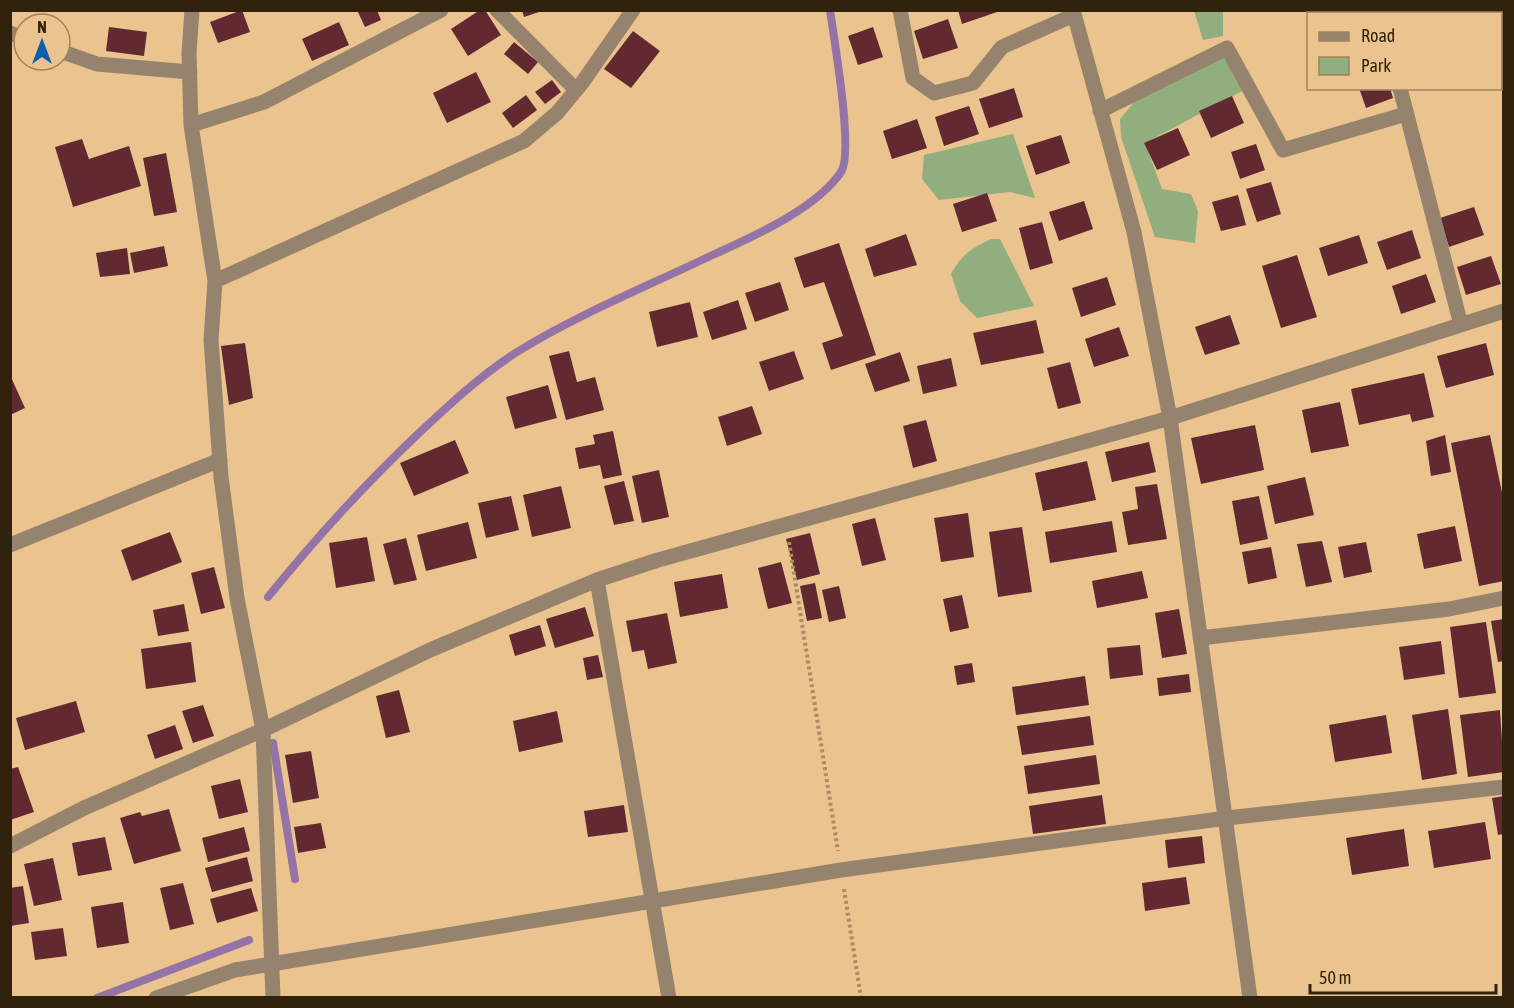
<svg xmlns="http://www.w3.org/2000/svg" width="1514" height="1008" font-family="'Asap Condensed',sans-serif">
<rect width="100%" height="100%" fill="#ebc38e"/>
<path fill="#91ae7f" d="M1194 11H1223V36L1203 40Z
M1227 48 1248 88 1145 143 1162 189 1191 194 1198 211 1195 243 1155 237 1121 137 1120 119 1146 88Z
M1013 134 1035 198 1010 192 939 200 922 179 924 155Z
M991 239H1000L1034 306 977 318 960 301 951 274C961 255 972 248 991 239Z"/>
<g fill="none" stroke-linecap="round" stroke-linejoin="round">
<path stroke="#9473a6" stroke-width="8" d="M268 597C315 539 364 485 419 433 450 404 481 375 517 352 575 316 641 289 704 259 745 240 815 211 841 172 854 153 834 39 830 10
M273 743 295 879
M97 998 249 940"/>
</g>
<path fill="#622931" d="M242 10 250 32 218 43 210 22Z
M357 10H377L381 20 365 27Z
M480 10H485L501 35 468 56 451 29Z
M522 10H542V11L524 17Z
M958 10H1000V11L962 24Z
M1338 10H1369L1370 14H1339Z
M1408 10H1478L1479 14H1409Z
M948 19 958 48 923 59 914 31Z
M339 22 349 45 312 61 302 39Z
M109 27 147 32 144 56 106 51Z
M873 27 883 57 858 65 848 36Z
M633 31 660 51 631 88 604 69Z
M514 42 538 62 528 74 504 54Z
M476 72 491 102 447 123 433 93Z
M552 80 561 92 545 104 535 92Z
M1014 88 1023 117 989 128 979 99Z
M1359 88H1390L1393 98 1366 108Z
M526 95 537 110 513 128 502 113Z
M1232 96 1244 123 1211 138 1199 111Z
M969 106 979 134 944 146 935 117Z
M917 119 927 148 892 159 883 131Z
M1178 128 1190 155 1157 170 1144 143Z
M1061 135 1070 163 1036 175 1026 146Z
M82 139 89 159 129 146 141 186 73 207 55 147Z
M1256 144 1265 170 1240 179 1231 152Z
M166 153 177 212 154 216 143 158Z
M1271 182 1281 214 1257 222 1246 189Z
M987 193 997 221 962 232 953 204Z
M1238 195 1246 225 1221 231 1212 202Z
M1084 201 1093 229 1059 241 1049 212Z
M1474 207 1484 235 1449 247 1440 218Z
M1042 222 1053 263 1030 270 1019 228Z
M1412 230 1421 258 1387 270 1377 242Z
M906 234 917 265 874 277 865 249Z
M1359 235 1368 263 1328 276 1319 248Z
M839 243 876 355 831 370 822 343 843 336 824 282 804 288 794 258Z
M164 246 168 266 134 273 130 253Z
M127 248 130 274 100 277 96 253Z
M1297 255 1317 317 1281 328 1262 266Z
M1491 256 1501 284 1466 295 1457 267Z
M1426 274 1436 302 1401 314 1392 286Z
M1107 277 1116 305 1081 317 1072 288Z
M780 282 789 310 755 322 745 293Z
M738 300 747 329 712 340 703 312Z
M690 302 698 337 657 347 649 312Z
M1230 315 1240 344 1205 355 1195 327Z
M1036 320 1044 353 981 365 973 333Z
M1119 327 1129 356 1094 367 1085 339Z
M245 343 253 398 229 405 221 346Z
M1486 343 1494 375 1446 388 1437 356Z
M569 351 577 382 595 377 604 410 566 420 549 356Z
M794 351 804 379 769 391 759 362Z
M900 352 910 381 875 392 865 364Z
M951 358 957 386 923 394 917 366Z
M1070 362 1081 403 1058 409 1047 368Z
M1424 373 1434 417 1412 422 1410 414 1359 425 1351 389Z
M10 375 25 408 10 415Z
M548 385 557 418 515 429 506 397Z
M1340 402 1349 446 1311 453 1302 410Z
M752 406 762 434 727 446 718 417Z
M926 420 937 461 913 468 903 426Z
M1255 425 1264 470 1201 484 1191 438Z
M613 431 622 475 603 479 600 465 579 469 575 448 595 444 593 435Z
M1445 435 1451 472 1431 476 1426 441Z
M1490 435 1504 502V581L1479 586 1451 443Z
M455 440 469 473 414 496 400 463Z
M1149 442 1156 472 1112 482 1105 452Z
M1087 461 1096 500 1043 511 1035 473Z
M659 470 669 517 642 523 632 476Z
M1305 477 1314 515 1275 524 1267 486Z
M624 481 634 521 614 525 604 486Z
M1157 484 1167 539 1128 545 1122 512 1138 509 1135 487Z
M561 486 571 528 532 537 523 495Z
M511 496 519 530 486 538 478 503Z
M1259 496 1268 539 1240 545 1232 501Z
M968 513 974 557 941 562 934 518Z
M875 518 886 560 862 566 852 524Z
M1112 521 1117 552 1050 563 1045 532Z
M468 522 477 558 426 571 417 535Z
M1455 526 1462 561 1424 569 1417 534Z
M1022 527 1032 592 998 597 989 532Z
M170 532 182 562 132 581 121 550Z
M810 533 820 574 797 580 786 539Z
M367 537 375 581 336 588 329 543Z
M406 538 417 580 394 585 383 544Z
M1322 541 1332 582 1306 587 1297 544Z
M1366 542 1372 572 1344 578 1338 547Z
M1271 547 1277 578 1248 584 1242 552Z
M781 562 792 603 768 609 758 568Z
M214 567 225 608 201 614 191 573Z
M1142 571 1148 598 1097 608 1092 581Z
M722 574 728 608 680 617 674 582Z
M815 583 822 618 807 621 800 586Z
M839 586 846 618 829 622 822 590Z
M962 595 969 628 950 632 943 599Z
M184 604 189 631 158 636 153 610Z
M585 607 594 636 555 648 546 619Z
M1179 609 1187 654 1162 658 1155 613Z
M667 613 677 663 648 669 644 650 632 652 626 621Z
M1504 619V661L1498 662 1491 621Z
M1486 622 1496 693 1459 698 1450 627Z
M540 625 546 646 515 656 509 635Z
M1441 641 1445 674 1404 680 1399 647Z
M191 642 196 682 146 689 141 649Z
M1140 645 1143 675 1110 679 1107 648Z
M598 655 603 677 587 680 583 658Z
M972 663 975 682 957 685 954 666Z
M1189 674 1191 692 1159 696 1157 678Z
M1085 676 1089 705 1016 715 1012 687Z
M399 690 410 732 386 738 376 696Z
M76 701 85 732 25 750 16 718Z
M203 705 214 736 193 743 182 711Z
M1448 709 1457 774 1422 780 1412 715Z
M1500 710 1504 772 1468 777 1460 715Z
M557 711 563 742 519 752 513 721Z
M1386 715 1392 753 1335 762 1329 725Z
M1090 716 1094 745 1022 755 1017 726Z
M175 725 183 749 155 759 147 735Z
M311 751 319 798 293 803 285 755Z
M1096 755 1100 784 1028 794 1024 766Z
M18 767 34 812 10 820V769Z
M240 779 248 812 219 819 211 786Z
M1102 795 1106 824 1033 834 1029 806Z
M1504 796V834L1498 835 1492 798Z
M624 805 628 832 588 837 584 811Z
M169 809 181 851 134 864 120 818 140 812 142 816Z
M1485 822 1491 859 1434 868 1428 831Z
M321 823 326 848 298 853 294 827Z
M244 827 250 851 208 862 202 838Z
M1404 829 1409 866 1352 875 1346 838Z
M1202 836 1205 863 1168 868 1165 840Z
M105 837 112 870 78 876 72 843Z
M247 857 253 881 212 892 205 868Z
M53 858 62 900 34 906 24 864Z
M1186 877 1190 904 1145 911 1142 883Z
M183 883 194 924 170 930 160 888Z
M23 886 29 923 10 926V888Z
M251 888 258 911 217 923 210 899Z
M123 902 129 943 97 948 91 907Z
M63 928 67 956 35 960 31 932Z"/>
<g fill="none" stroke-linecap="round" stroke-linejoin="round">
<path stroke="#ab8b61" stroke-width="4" stroke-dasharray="3 3" stroke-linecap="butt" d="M789 542 838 851
M844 889 861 998"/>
<path stroke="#95836d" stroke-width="15" d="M192 10 189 53 191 125 215 281 211 340 221 477 237 598 263 730 273 998
M497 10 576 90
M900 10 913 78 934 93 973 83 1002 47 1074 15
M1073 10 1134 232 1170 418 1250 998
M1379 10 1380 14
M10 33 24 38
M60 51 97 64 190 72
M1400 88 1461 325
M1100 111 1227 48 1283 150 1406 114
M191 125 264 102 441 10
M215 281 524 141 557 113 582 83 633 10
M10 545 220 460
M597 580 669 998
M1200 638 1449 609 1504 598
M10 846 84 808 263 730 430 650 597 580 658 560 1170 418 1504 311
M156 998 235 970 841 870 1227 818 1504 787"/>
</g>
<rect width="1514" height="1008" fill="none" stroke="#31220d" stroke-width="24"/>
<rect x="1307" y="12" width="195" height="78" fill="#ebc38e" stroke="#a1835a" stroke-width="1.5"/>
<rect x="1319" y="32" width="30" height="9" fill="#95836d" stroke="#a1835a" stroke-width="1.5"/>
<text x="1361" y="42" font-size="18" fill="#31220d">Road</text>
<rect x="1319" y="57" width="30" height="18" fill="#91ae7f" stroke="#a1835a" stroke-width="1.5"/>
<text x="1361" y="72" font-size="18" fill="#31220d">Park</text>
<g transform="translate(42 42)"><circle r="28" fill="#ebc38e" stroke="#a1835a" stroke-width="1.5"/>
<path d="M0-4.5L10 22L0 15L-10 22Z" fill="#0d5ead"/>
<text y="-9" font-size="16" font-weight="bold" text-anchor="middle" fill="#31220d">N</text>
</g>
<path d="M1310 984v9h186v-9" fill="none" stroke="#31220d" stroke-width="3"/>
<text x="1319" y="984" font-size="18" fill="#31220d" stroke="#ebc38e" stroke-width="4.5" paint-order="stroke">50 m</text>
</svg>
